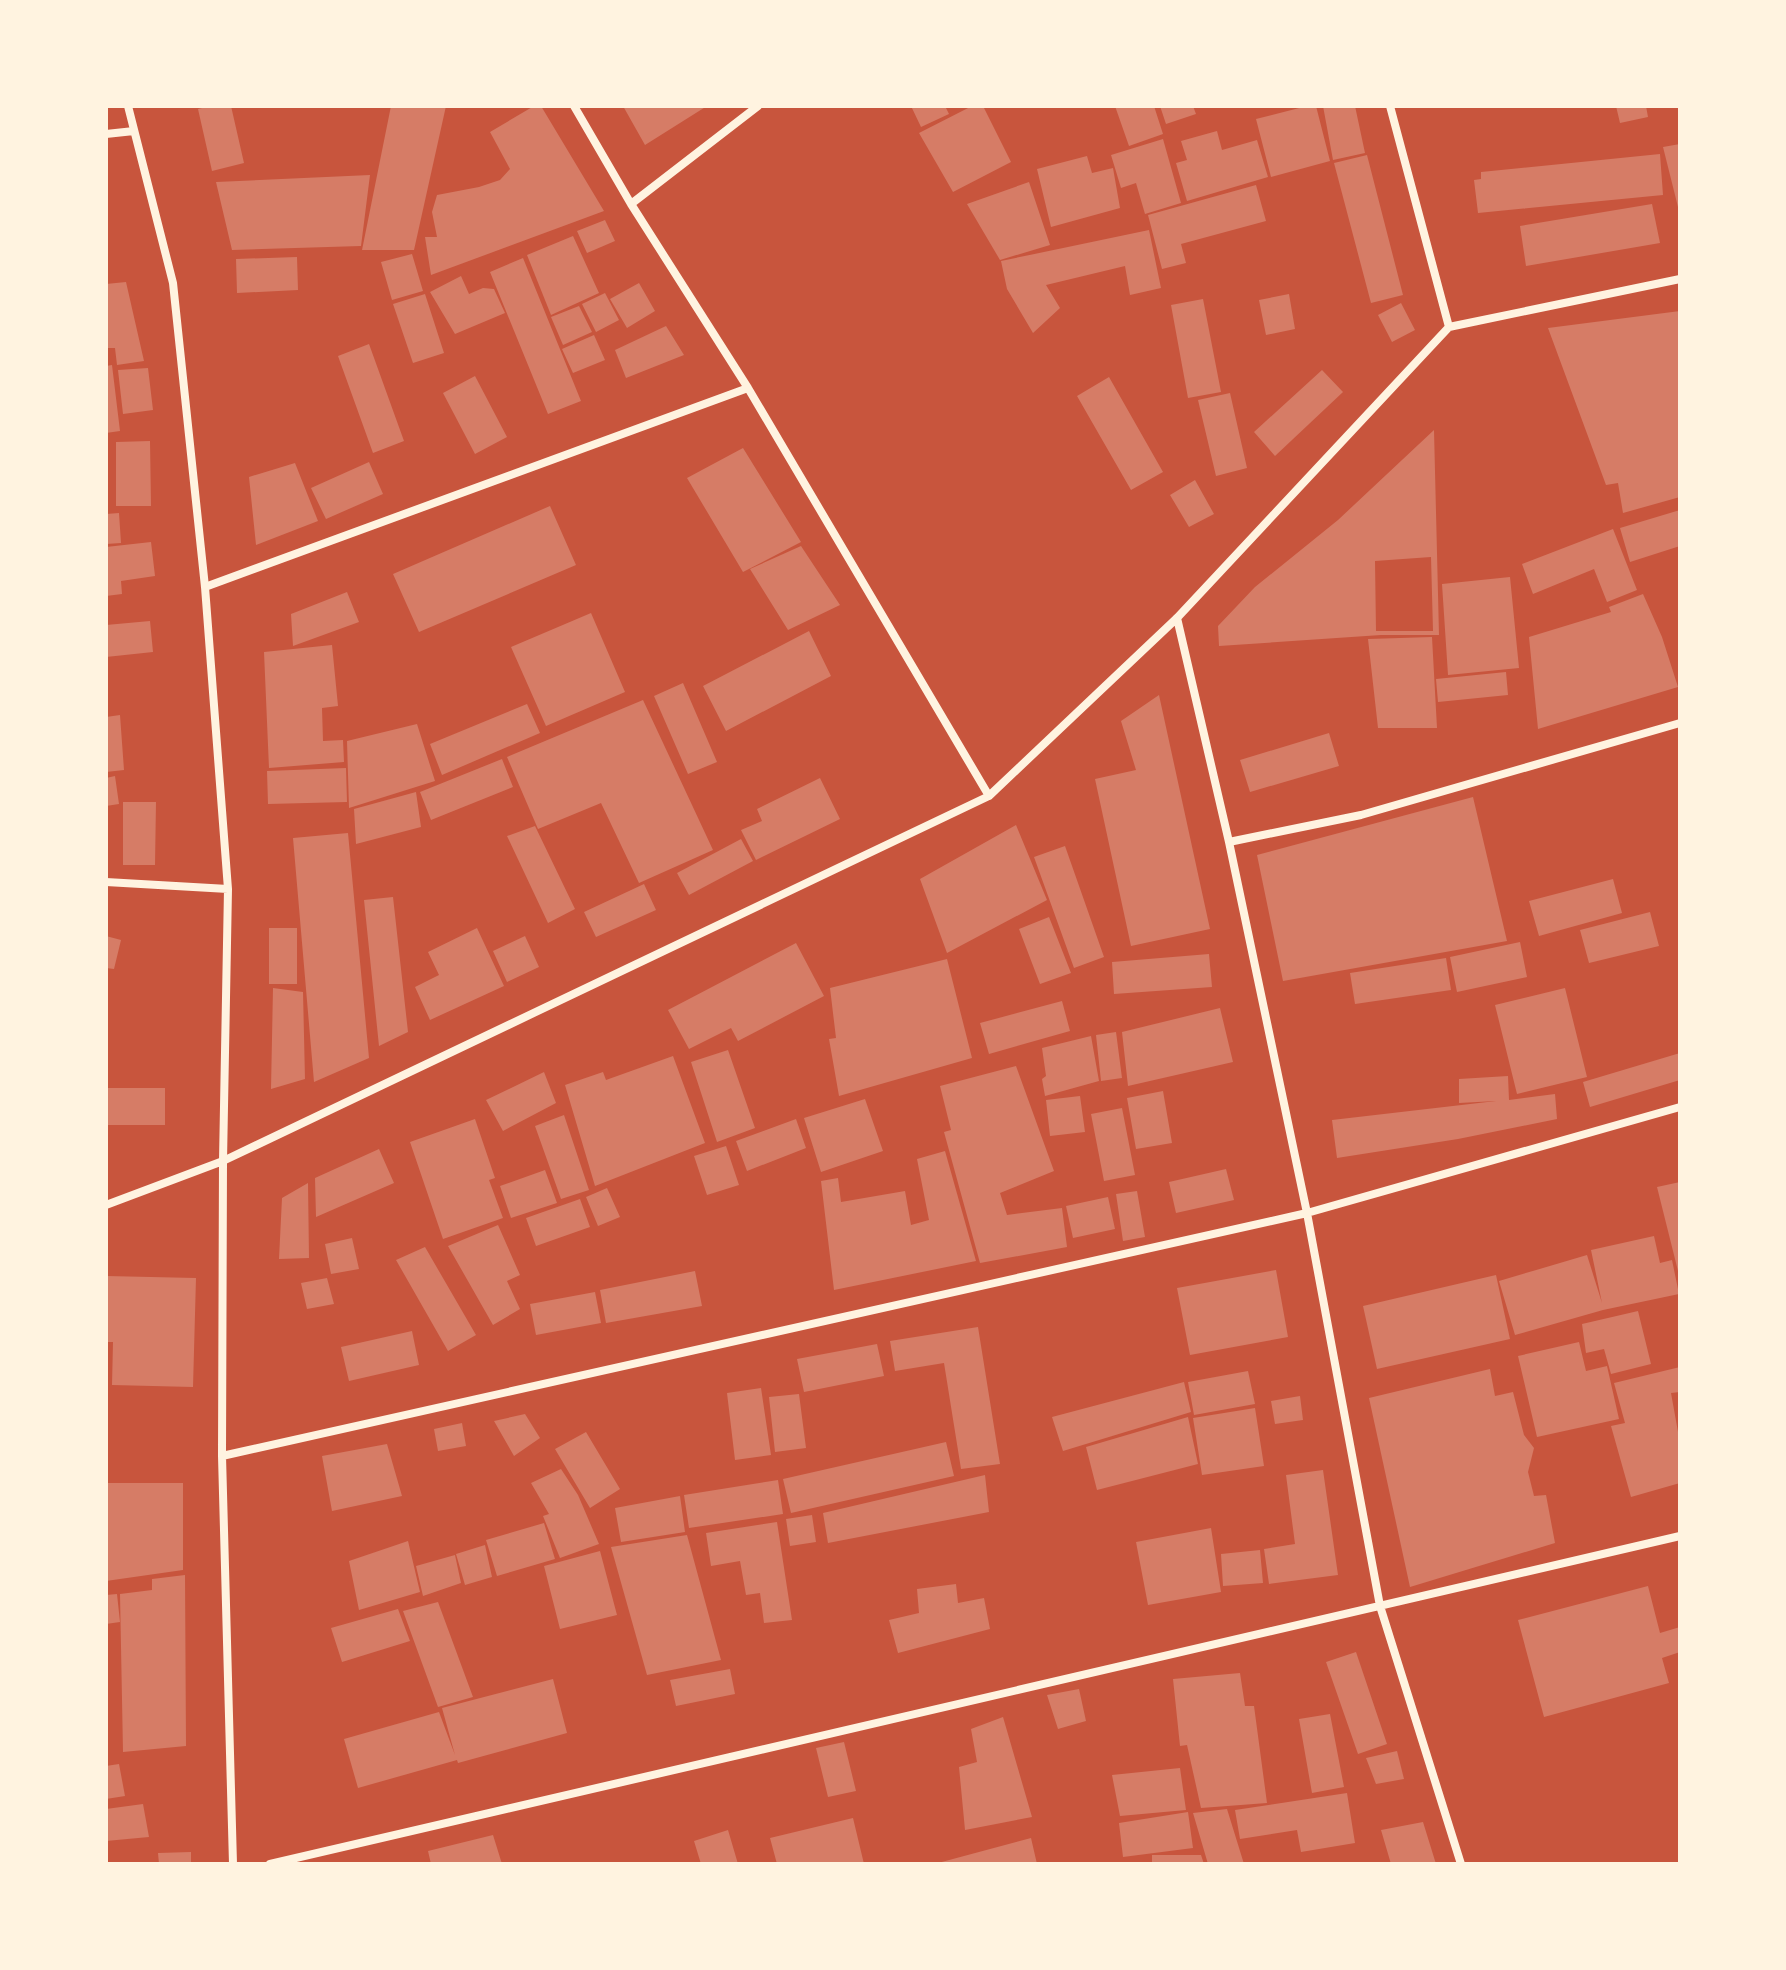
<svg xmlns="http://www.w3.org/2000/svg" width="1786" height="1970" font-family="Arial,sans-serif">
<rect width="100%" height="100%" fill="#c8553d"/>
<path fill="#d67c66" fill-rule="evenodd" d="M210 106H231L244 163 212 171 198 109Z
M391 106H446L414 250H362Z
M534 106H541L604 211 431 275 425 237H437L432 212 437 195 479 187 500 180 510 169 490 132Z
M623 106H707L645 145Z
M911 106H945L949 114 921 127Z
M972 106H983L1011 162 953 192 919 133Z
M1115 106H1154L1163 134 1129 146Z
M1160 106H1193L1196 114 1166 124Z
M1307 106H1316L1330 161 1271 177 1256 119Z
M1323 106H1355L1365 153 1333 160Z
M1616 106H1646L1648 117 1620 123Z
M1217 131 1222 150 1257 140 1268 177 1187 201 1176 163 1187 160 1181 141Z
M1163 139 1181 203 1145 214 1136 183 1121 188 1111 155Z
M1680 144V211H1679L1663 147Z
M1660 154 1663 195 1478 213 1474 180 1481 179V172Z
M1367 155 1403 295 1371 303 1334 163Z
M1087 156 1092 173 1113 168 1120 208 1051 227 1037 169Z
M370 175 361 246 232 250 216 182Z
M1029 182 1050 245 1000 260 967 204Z
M1256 185 1266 221 1181 244 1186 263 1162 269 1148 215Z
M1652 204 1660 243 1526 266 1520 226Z
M605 220 615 241 587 253 577 231Z
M1149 230 1161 288 1130 295 1125 266 1046 285 1060 308 1033 333 1007 289 1001 261Z
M573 236 599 293 551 315 527 255Z
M412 254 423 291 392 300 381 262Z
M297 257 298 290 237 293 236 259Z
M523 258 581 401 548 414 490 272Z
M461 276 469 294 483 288 494 289 505 313 455 334 430 292Z
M126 282 144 361 117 365 115 348H106V284Z
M639 283 655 311 627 328 610 299Z
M605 293 619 320 596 332 582 304Z
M425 294 444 353 413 363 393 304Z
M1289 294 1295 329 1266 335 1259 300Z
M1203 299 1221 392 1188 398 1171 305Z
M1401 303 1415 330 1392 342 1378 315Z
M579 306 592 332 563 345 551 317Z
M1680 311V497L1623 513 1618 483 1606 485 1548 328Z
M666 326 684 355 626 378 615 350Z
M594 335 605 360 573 373 562 349Z
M369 344 404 441 373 453 338 356Z
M112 365 120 431 106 433V366Z
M148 368 153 410 123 414 118 370Z
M1322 370 1343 392 1275 456 1254 432Z
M475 376 507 437 475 454 443 393Z
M1109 377 1163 472 1131 490 1077 396Z
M1230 393 1247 468 1216 476 1198 400Z
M1434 430 1439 635H1381L1219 646 1218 626 1255 587 1338 520ZM1431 557 1433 631H1376L1375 561Z
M150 441 151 506H116V442Z
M743 448 801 542 743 572 687 478Z
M369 462 383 494 326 519 311 488Z
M295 463 318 521 256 545 249 477Z
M1195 480 1214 514 1189 527 1170 495Z
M550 506 576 565 419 632 393 574Z
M1680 510V546L1630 562 1620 528Z
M119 513 121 543 106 544V514Z
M1613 529 1637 590 1607 602 1594 569 1533 594 1522 564Z
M151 542 155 576 121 581 122 594 106 596V547Z
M801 546 840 605 788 630 750 569Z
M1510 577 1519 668 1448 675 1442 584Z
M347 592 359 622 293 646 291 614Z
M1643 594 1662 637 1678 687 1538 729 1529 637 1611 612 1609 607Z
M591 613 625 692 546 726 511 647Z
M150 621 153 652 106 657V625Z
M809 631 831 676 726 731 703 686Z
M1432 637 1437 728H1378L1368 639Z
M332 645 338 706 322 708 323 741 343 740 344 762 269 768 264 652Z
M1506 672 1508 695 1438 702 1436 679Z
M683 683 717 762 688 774 654 696Z
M1159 695 1210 929 1131 946 1095 779 1136 770 1121 721Z
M643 700 713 850 639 883 601 803 538 829 507 757Z
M527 704 540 733 442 775 430 744Z
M120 715 124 770 106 772V717Z
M417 724 435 781 349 808 347 741Z
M1329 733 1339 766 1250 792 1240 760Z
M502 759 513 787 431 820 420 792Z
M346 768 347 802 268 804 267 771Z
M115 776 119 804 106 806V778Z
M820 778 840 819 756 860 741 830 762 821 757 809Z
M416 792 421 827 356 844 354 809Z
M1473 797 1507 941 1283 981 1257 855Z
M123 802H156L155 865H123Z
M1016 825 1047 900 947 953 920 879Z
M535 826 575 909 548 923 507 836Z
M348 833 369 1058 314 1082 293 838Z
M741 839 753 861 689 895 677 873Z
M1065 846 1104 957 1074 968 1034 857Z
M1613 879 1622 913 1539 936 1529 901Z
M644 884 656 910 596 937 584 912Z
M393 897 408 1032 379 1046 364 900Z
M1650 912 1659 946 1589 963 1580 930Z
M1049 917 1071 973 1040 984 1019 929Z
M269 928H297V984H269Z
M477 928 504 986 430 1020 415 987 439 975 428 952Z
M106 936 121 940 114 969 106 968Z
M525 936 539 967 507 982 493 951Z
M1520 942 1527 977 1457 992 1450 957Z
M796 943 824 996 738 1041 731 1028 689 1049 668 1010Z
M1209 954 1212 987 1114 994 1112 962Z
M1446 958 1451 990 1355 1004 1350 973Z
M947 959 972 1058 839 1096 829 1039 836 1038 830 988Z
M273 988 303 992 305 1079 271 1089Z
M1565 988 1587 1077 1517 1094 1495 1005Z
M1062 1001 1070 1031 989 1054 980 1023Z
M1220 1008 1233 1062 1128 1086 1122 1032Z
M1116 1032 1122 1078 1101 1081 1096 1035Z
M1091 1036 1099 1081 1045 1096 1042 1079 1046 1076 1042 1048Z
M728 1050 755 1128 717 1142 691 1062Z
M1680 1053V1080L1590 1107 1583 1082Z
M673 1056 705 1143 595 1186 565 1085 603 1072 606 1080Z
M1016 1066 1054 1171 1000 1193 1007 1215 1062 1208 1067 1247 980 1263 944 1132 951 1130 940 1086Z
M544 1072 556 1103 503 1131 486 1100Z
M1508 1076 1509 1100 1555 1094 1557 1119 1458 1139 1337 1158 1332 1120 1496 1101 1459 1103V1079Z
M106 1088H165V1125H106Z
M1163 1091 1172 1143 1136 1149 1127 1098Z
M1080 1096 1085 1132 1050 1136 1046 1100Z
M865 1099 883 1151 821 1172 804 1118Z
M1122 1108 1135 1175 1104 1181 1091 1114Z
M564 1115 589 1190 561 1199 535 1126Z
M475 1119 495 1178 489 1180 503 1218 443 1239 410 1142Z
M796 1119 806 1148 747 1171 736 1141Z
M726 1146 739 1185 707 1195 694 1156Z
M379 1149 394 1183 316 1217 315 1178Z
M945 1151 976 1261 834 1290 821 1181 838 1178 841 1202 905 1191 911 1225 929 1220 917 1159Z
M1226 1169 1234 1200 1176 1213 1169 1182Z
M545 1170 557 1203 511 1218 500 1186Z
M1680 1182V1275H1679L1657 1187Z
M308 1183 309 1258 279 1259 282 1198Z
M607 1188 620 1217 598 1226 586 1197Z
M1137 1191 1145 1237 1123 1241 1116 1194Z
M1108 1197 1115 1229 1073 1238 1066 1206Z
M580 1199 590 1227 536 1246 526 1218Z
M498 1225 520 1275 507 1281 520 1309 493 1325 448 1246Z
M1654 1236 1660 1263 1672 1260 1679 1294 1603 1310 1515 1335 1499 1281 1587 1255 1602 1303 1591 1250Z
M352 1238 359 1269 331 1274 325 1244Z
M425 1247 476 1335 448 1351 396 1260Z
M1276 1270 1288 1337 1190 1355 1177 1288Z
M695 1271 702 1306 606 1323 600 1290Z
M1496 1275 1510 1339 1377 1369 1363 1306Z
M106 1276 196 1278 193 1387 112 1385 113 1342H106Z
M327 1278 334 1304 307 1309 301 1283Z
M595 1292 601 1323 536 1335 530 1304Z
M1638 1311 1651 1364 1611 1374 1604 1349 1586 1353 1582 1324Z
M978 1327 1000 1464 961 1469 944 1363 895 1371 890 1341Z
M412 1331 419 1365 349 1381 341 1347Z
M1579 1342 1586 1371 1607 1366 1619 1419 1537 1437 1518 1356Z
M877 1344 884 1376 804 1392 797 1359Z
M1680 1367V1392L1671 1393 1680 1443V1483L1631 1497 1611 1426 1625 1423 1614 1383Z
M1490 1369 1495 1396 1513 1392 1524 1435 1534 1448 1528 1472 1534 1496 1546 1495 1555 1543 1410 1587 1369 1398Z
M1248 1371 1255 1404 1194 1415 1188 1382Z
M1184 1382 1191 1412 1063 1451 1052 1417Z
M761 1388 771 1455 735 1460 727 1393Z
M799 1394 806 1448 775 1452 769 1397Z
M1300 1396 1303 1420 1275 1424 1271 1401Z
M1255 1408 1264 1466 1202 1475 1193 1418Z
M525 1414 540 1438 514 1456 494 1421Z
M1188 1417 1198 1464 1097 1490 1086 1447Z
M462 1423 466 1446 438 1451 434 1429Z
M586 1432 620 1489 590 1508 555 1449Z
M946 1442 954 1476 791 1513 783 1479Z
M387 1444 402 1496 332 1511 322 1456Z
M561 1469 578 1495 599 1544 560 1558 543 1516 549 1514 531 1483Z
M1323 1470 1338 1575 1269 1584 1264 1549 1295 1544 1286 1475Z
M985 1475 989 1512 828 1543 823 1513Z
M778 1480 783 1514 689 1528 684 1495Z
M106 1483H183V1570L106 1581Z
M680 1496 685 1532 621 1542 615 1508Z
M812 1515 816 1542 790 1546 786 1519Z
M777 1522 792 1620 764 1623 760 1593 746 1595 740 1561 711 1566 706 1533Z
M544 1523 555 1559 497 1576 486 1540Z
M1211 1528 1221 1592 1148 1605 1136 1542Z
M687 1535 721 1660 647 1675 611 1547Z
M408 1541 420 1592 359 1610 349 1561Z
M485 1545 492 1577 465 1585 456 1554Z
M1260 1550 1263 1583 1223 1586 1221 1554Z
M600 1551 617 1615 560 1629 544 1566Z
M455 1555 461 1583 423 1596 416 1566Z
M185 1575 186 1746 123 1752 120 1594 152 1590V1579Z
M956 1584 958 1603 984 1598 990 1629 898 1653 889 1620 919 1613 917 1589Z
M1648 1586 1660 1633 1680 1627V1652L1662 1658 1669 1683 1544 1717 1518 1620Z
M117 1594 120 1622 106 1624V1595Z
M438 1602 473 1697 438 1707 403 1611Z
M398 1609 410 1641 342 1662 331 1628Z
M1356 1652 1387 1744 1358 1754 1326 1662Z
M730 1669 735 1694 676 1706 670 1680Z
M1240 1673 1245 1706H1254L1267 1803 1201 1808 1187 1745 1180 1746 1173 1679Z
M553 1679 567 1733 458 1763 457 1760 358 1788 344 1739 439 1712 455 1755 442 1708Z
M1079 1689 1086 1721 1058 1729 1047 1695Z
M1330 1714 1344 1787 1312 1793 1299 1719Z
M1003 1717 1032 1817 965 1830 959 1767 977 1762 971 1729Z
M844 1742 856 1791 828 1797 816 1748Z
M1397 1751 1404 1779 1376 1784 1366 1758Z
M119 1764 125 1796 106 1799V1766Z
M1180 1768 1186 1810 1120 1816 1112 1775Z
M1347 1793 1355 1843 1301 1852 1297 1830 1240 1839 1235 1810Z
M143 1804 149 1837 106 1841V1809Z
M1227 1809 1244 1864H1208L1193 1813Z
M1188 1812 1193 1848 1123 1857 1119 1823Z
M853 1818 864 1864H777L770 1838Z
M1423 1822 1436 1864H1391L1381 1830Z
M728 1830 738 1864H701L694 1841Z
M493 1835 502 1864H431L428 1851Z
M1031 1838 1037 1864H938V1863Z
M191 1852V1864H159L158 1853Z
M1152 1855H1201L1204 1864H1152Z"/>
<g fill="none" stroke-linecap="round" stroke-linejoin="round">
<path stroke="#fff3e0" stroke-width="8" d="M128 106 173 283 205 587 228 889 223 1161 222 1456 1307 1213 1680 1107
M574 106 631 204 748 388 989 796 1177 618 1449 327 1680 279
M1390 106 1449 327
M106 134 134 131
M631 204 758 106
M205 587 748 388
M1177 618 1229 842 1307 1213 1380 1606 1461 1864
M1229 842 1361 815 1680 723
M106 882 228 889
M106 1205 223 1161 989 796
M222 1456 233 1864
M270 1864 1680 1536"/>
</g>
<rect width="1786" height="1970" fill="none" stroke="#fff3e0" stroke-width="216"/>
</svg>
